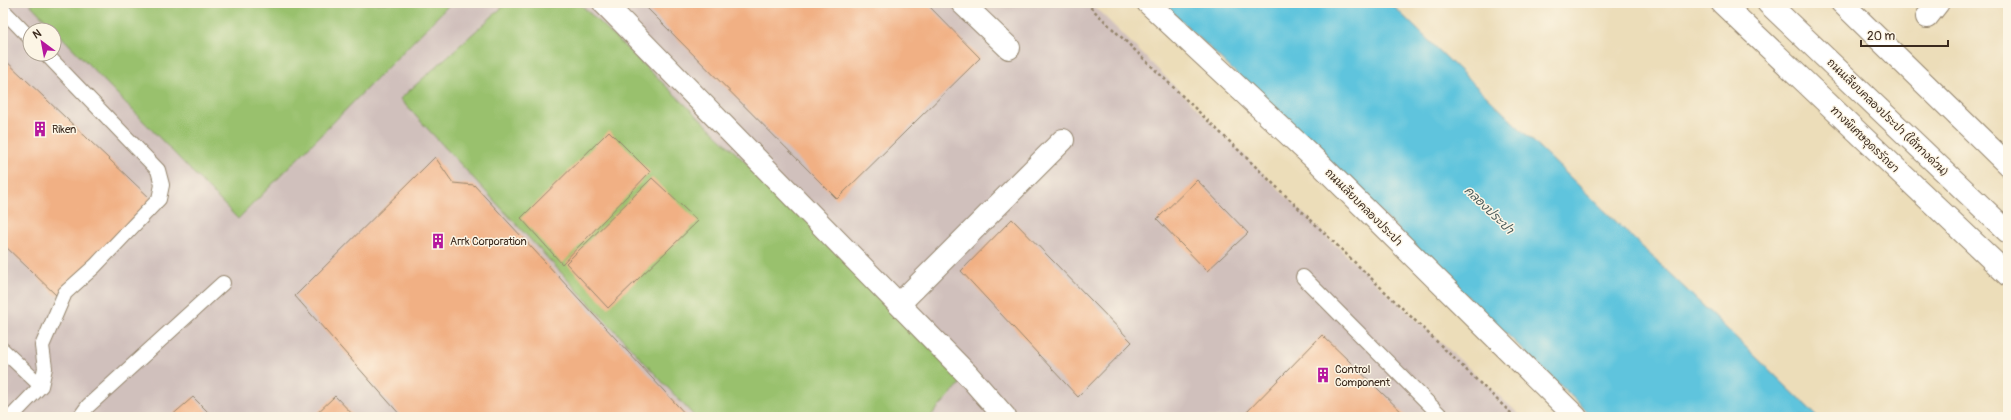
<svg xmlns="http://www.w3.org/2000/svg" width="2011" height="420" font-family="Pangolin,'Playpen Sans Thai',sans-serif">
<rect width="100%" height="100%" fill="#fcf5e5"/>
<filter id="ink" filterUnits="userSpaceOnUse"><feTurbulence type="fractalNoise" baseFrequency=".025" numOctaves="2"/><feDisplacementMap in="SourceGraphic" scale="8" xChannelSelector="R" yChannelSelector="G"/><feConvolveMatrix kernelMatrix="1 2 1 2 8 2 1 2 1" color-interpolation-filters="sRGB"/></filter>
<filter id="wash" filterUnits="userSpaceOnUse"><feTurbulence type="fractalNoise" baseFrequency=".012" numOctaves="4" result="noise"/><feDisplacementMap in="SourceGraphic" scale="16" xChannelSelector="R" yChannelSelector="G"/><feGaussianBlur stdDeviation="0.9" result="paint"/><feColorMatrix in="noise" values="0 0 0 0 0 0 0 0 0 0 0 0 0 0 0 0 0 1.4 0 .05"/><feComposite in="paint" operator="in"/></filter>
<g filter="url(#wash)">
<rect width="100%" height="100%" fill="#ecddb9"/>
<path fill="#d0c0bc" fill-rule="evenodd" d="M3 3H1091L1329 239 1522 417H3ZM30 30H54V54H30Z"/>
<path fill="#99c16d" stroke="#6a7646" d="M29 3H451L238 219Z
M507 3H579L968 375 930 417H695L400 99Z"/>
<path fill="#5fc4dd" stroke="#4d777e" d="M1163 3H1390L1818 417H1593Z"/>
<g id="blocks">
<path fill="#f1b084" d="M642 3H926L980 58 837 199Z
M3 58 152 200 57 296 3 244Z
M609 131 650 172 562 264 521 218Z
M435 157 453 183 474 185 688 417H402L295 296Z
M652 178 698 221 608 308 566 263Z
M1197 180 1248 233 1207 271 1157 219Z
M1012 219 1132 342 1078 397 961 271Z
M1322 335 1407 417 1243 416Z
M335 396 355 417H313Z
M193 397 213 417H170Z"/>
</g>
</g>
<g filter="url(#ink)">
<use href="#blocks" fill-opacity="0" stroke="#94846c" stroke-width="1"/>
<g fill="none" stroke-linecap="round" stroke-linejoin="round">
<defs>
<path id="lane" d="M3 10 30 38
M1303 277 1442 417
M3 350 41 386
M11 417 41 386 45 368 42 346 65 293 95 266 159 199 162 185 158 170 46 54
M80 417 88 406 223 283"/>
<path id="street" d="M604 3 968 375 1005 417
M962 3 1009 48
M1927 17 1938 3
M899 304 1063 140"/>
<path id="secondary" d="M1148 3 1318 162 1576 417
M1768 3 2008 232"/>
<path id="highway" d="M1722 3 2008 275
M1842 3 2008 165"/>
</defs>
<use href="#lane" stroke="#94846c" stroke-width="16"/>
<use href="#street" stroke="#94846c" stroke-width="24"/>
<use href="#secondary" stroke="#94846c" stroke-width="24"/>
<use href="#highway" stroke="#94846c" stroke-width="24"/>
<path stroke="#94846c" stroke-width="2.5" stroke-dasharray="3 3" stroke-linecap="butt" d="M1086 3 1515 417"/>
<use href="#lane" stroke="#fff" stroke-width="14"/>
<use href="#street" stroke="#fff" stroke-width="22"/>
<use href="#secondary" stroke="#fff" stroke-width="22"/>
<use href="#highway" stroke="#fff" stroke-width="22"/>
</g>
</g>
<defs>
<symbol id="building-bare" viewBox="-9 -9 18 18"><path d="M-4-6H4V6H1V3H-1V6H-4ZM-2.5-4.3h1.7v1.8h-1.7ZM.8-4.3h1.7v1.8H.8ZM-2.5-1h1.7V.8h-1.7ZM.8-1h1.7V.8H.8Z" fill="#b5179e" stroke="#fcf5e5" stroke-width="2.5" paint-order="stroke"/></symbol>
</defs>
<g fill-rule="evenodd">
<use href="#building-bare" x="29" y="118" width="22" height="22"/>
<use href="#building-bare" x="427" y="230" width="22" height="22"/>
<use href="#building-bare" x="1312" y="364" width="22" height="22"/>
</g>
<g text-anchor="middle" stroke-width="3" stroke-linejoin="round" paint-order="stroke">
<g font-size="11" fill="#3b2a1e" stroke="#fcf5e5">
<text transform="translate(1888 117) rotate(44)" y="4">ถนนเลียบคลองประปา (ใต้ทางด่วน)</text>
<text transform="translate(1865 139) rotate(44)" y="4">ทางพิเศษอุดรรัถยา</text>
<text transform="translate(1364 207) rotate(45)" y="4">ถนนเลียบคลองประปา</text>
</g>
<g font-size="11" fill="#3b2a1e" stroke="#fcf5e5" text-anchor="start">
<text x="52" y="133">Riken</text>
<text x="450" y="245">Arrk Corporation</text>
<text x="1335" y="373">Control<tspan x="1335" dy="13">Component</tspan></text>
</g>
<g font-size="12" font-style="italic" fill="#465857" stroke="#fcf5e5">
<text transform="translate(1489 210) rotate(44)" y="4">คลองประปา</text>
</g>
</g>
<rect width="2011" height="420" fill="none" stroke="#fcf5e5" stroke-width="16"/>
<g transform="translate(42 42) rotate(328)"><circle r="19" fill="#fcf5e5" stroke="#afa495"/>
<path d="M0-3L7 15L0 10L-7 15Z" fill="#b5179e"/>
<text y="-6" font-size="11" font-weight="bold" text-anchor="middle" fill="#3b2a1e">N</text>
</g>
<path d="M1861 40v6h87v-6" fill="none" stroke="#3b2a1e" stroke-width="2"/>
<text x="1867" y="40" font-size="12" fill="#3b2a1e" stroke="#fcf5e5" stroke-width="3" paint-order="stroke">20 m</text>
</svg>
